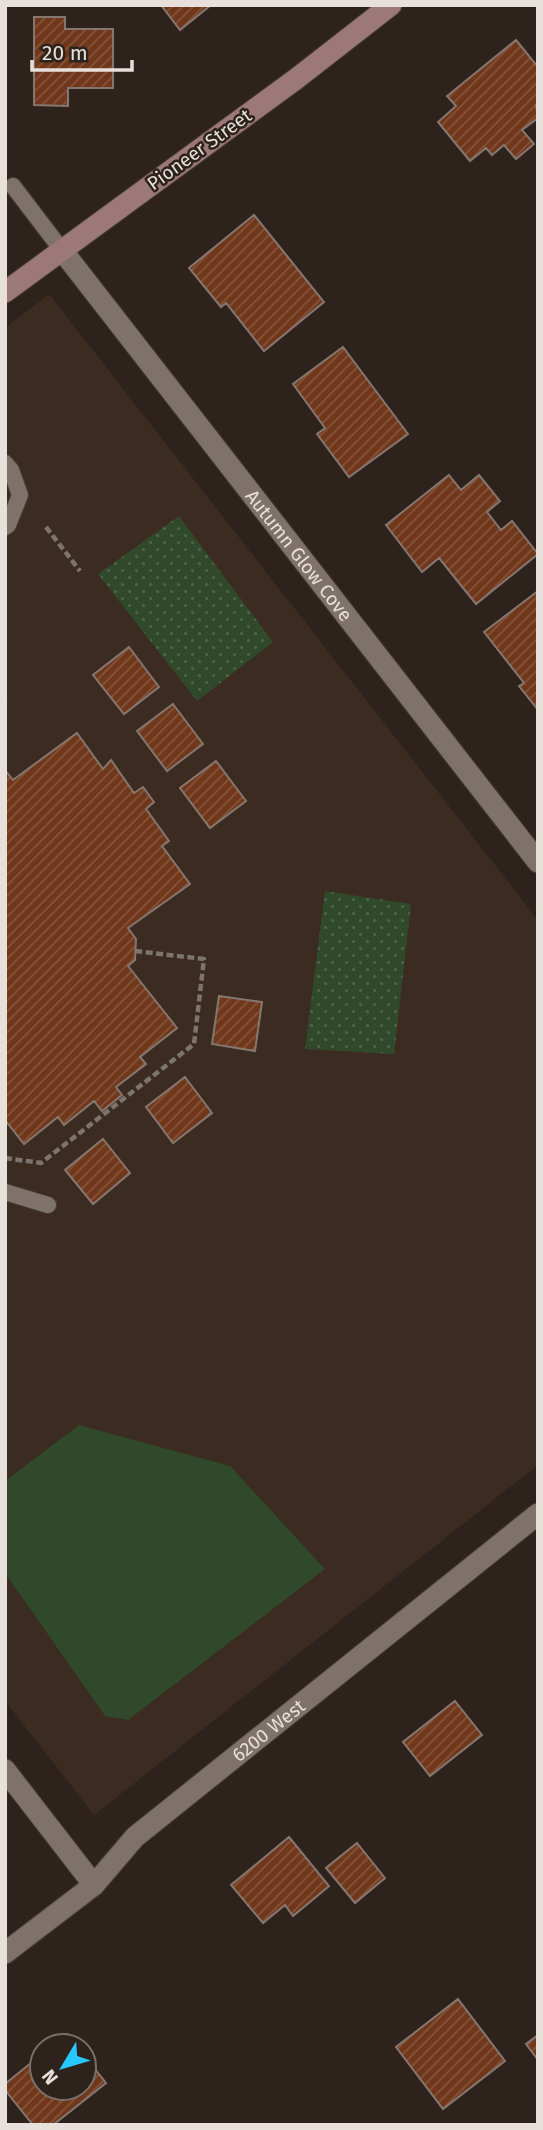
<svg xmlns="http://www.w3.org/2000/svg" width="543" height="2130" font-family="'Fira Sans',sans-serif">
<defs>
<pattern id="grass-dots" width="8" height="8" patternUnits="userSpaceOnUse" patternTransform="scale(1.75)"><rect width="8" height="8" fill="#30492a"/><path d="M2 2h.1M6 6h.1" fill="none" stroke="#4e6348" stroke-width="1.8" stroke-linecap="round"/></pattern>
<pattern id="building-hatch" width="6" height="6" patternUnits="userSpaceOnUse" patternTransform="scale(1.75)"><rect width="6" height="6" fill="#70371a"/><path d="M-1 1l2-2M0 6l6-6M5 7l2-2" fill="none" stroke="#84543b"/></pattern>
</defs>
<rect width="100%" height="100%" fill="#2d231c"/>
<path fill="#3b2b20" d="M49 294 538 920V1465L94 1815 5 1701V328Z"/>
<path fill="url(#grass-dots)" d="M179 516 273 642 197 701 98 574Z
M325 891 411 904 394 1054 305 1049Z"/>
<path fill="#30492a" d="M79 1425 230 1466 325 1569 128 1720 105 1716 5 1573V1481Z"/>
<path fill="url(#building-hatch)" stroke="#857770" stroke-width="2" d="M161 5H211L180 30Z
M34 17H65V29H113V88H68V106L34 105Z
M516 40 538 67V103L536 105 538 118 522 130 534 144 516 159 504 145 492 155 486 148 470 161 438 122 456 106 447 96Z
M254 215 324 302 264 351 226 303 221 307 189 268Z
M343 347 408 434 349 477 317 434 325 428 293 384Z
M449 475 461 490 479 475 500 501 487 512 501 530 512 521 538 554 476 604 439 558 422 572 386 525Z
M538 591V710L519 686 524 683 484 632Z
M129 647 159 687 124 714 93 675Z
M173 704 203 744 167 771 137 731Z
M77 733 103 769 111 760 134 793 143 787 154 802 146 809 169 841 162 846 190 884 128 928 136 939 135 960 128 966 177 1028 140 1057 146 1064 116 1087 122 1095 102 1111 94 1101 64 1125 58 1117 24 1144 5 1120V770L13 780Z
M216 761 246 801 210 828 180 788Z
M219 996 262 1002 255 1051 212 1044Z
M185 1077 212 1113 173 1143 146 1107Z
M103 1139 130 1173 93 1204 65 1170Z
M455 1701 482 1735 430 1776 403 1742Z
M289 1837 329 1886 293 1916 285 1905 263 1923 231 1885Z
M357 1843 385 1878 355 1903 326 1868Z
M458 1999 505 2061 443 2109 396 2047Z
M67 2034 77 2046H52Z
M538 2035V2060L526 2044Z
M42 2054V2088H84V2055L106 2083 53 2125H33L5 2090V2084Z"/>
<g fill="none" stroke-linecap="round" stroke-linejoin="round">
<defs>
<path id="lane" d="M13 186 61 249
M5 463 11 470 20 495 8 525 5 527
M5 1192 48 1205"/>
<g id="street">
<path id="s1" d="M61 249 538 862"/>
<path d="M5 1770 94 1885"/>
<path id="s2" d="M5 1953 94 1885 135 1837 538 1514"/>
</g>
<path id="secondary" d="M5 292 296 79 391 5"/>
</defs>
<use href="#lane" stroke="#473f39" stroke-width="18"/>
<use href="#street" stroke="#473f39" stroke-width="23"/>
<use href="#secondary" stroke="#473f39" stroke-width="23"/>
<path stroke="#7d746e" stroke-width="4.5" stroke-dasharray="7 3.5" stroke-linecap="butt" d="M46 527 80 571
M5 703V702
M5 1158 41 1163 194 1044 204 959 135 951"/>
<use href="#lane" stroke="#7f726a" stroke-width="16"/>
<use href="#street" stroke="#7f726a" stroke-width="21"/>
<use href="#secondary" stroke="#9c7878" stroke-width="21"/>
</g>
<g text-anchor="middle" stroke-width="5" stroke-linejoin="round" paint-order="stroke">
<g font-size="19" fill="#e7e0db" stroke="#2d231c">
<text transform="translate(199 149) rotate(-36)" y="7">Pioneer Street</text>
<text dy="7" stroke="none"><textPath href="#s1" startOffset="388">Autumn Glow Cove</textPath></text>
<text dy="7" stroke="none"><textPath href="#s2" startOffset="346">6200 West</textPath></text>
</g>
</g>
<rect width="543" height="2130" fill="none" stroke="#e7e0db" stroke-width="14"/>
<g transform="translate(63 2067) rotate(232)"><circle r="33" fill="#2d231c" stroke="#776f68" stroke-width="2"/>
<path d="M0-5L12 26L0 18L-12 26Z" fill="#27c8ff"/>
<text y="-10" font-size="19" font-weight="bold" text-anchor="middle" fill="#e7e0db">N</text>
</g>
<path d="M32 60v10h100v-10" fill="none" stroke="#e7e0db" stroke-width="3.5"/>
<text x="42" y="60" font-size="21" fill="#e7e0db" stroke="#2d231c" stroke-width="5" paint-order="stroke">20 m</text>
</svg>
